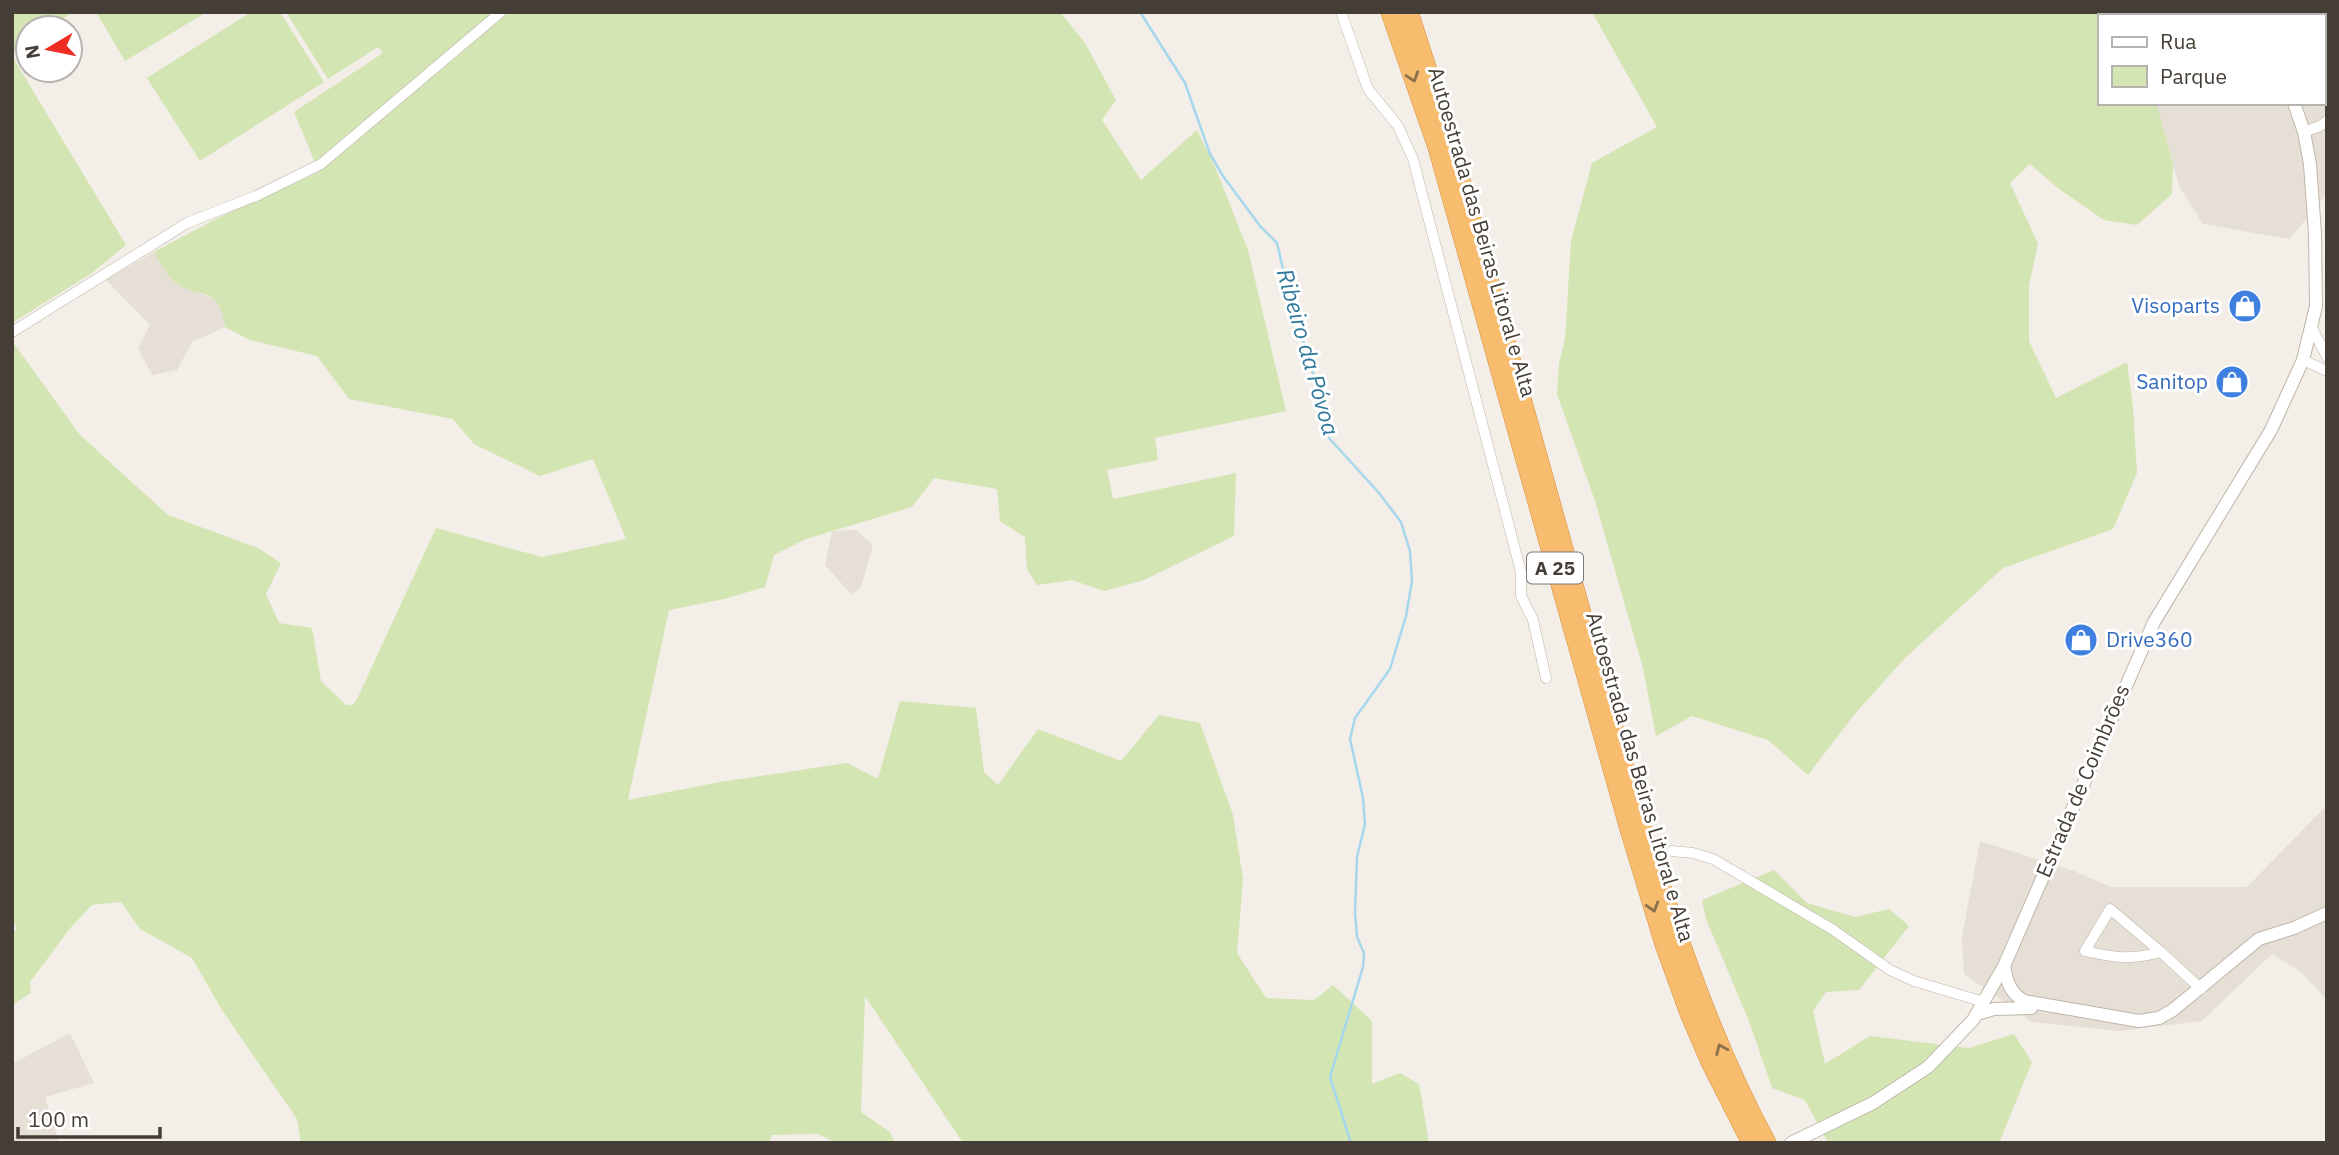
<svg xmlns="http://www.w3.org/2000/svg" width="2339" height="1155" font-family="'IBM Plex Sans',sans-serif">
<rect width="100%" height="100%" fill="#f3eee7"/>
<path fill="#e6dfd6" d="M2131 12H2327V193L2290 239 2203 224 2179 186 2156 103H2323V16H2132Z
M154 252 175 283 216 300 223 311 225 327 192 342 177 370 152 375 138 348 150 325 106 280Z
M856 530 873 545 861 587 851 594 825 565 832 531Z
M2327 805V1000L2301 972 2272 954 2202 1021 2119 1031 2032 1022 1964 974 1962 937 1980 841 2074 871 2110 887H2247Z
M70 1033 94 1083 45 1097 59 1143H12V1064Z"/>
<path fill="#d3e5b2" d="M12 12H72L51 28H28V44L12 54Z
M96 12H207L125 61Z
M251 12H280L324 82 200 161 147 78Z
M286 12H1060L1085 43 1116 100 1102 120 1141 180 1197 130 1215 167 1248 250 1286 411 1155 438 1158 460 1107 470 1113 499 1236 473 1234 536 1144 580 1104 591 1072 580 1037 585 1027 569 1025 537 1000 521 997 489 934 478 912 507 806 539 774 555 765 587 724 599 669 610 628 800 720 782 847 763 878 779 900 701 976 708 984 772 998 785 1038 729 1121 761 1159 715 1200 723 1233 815 1243 879 1237 953 1266 998 1314 1000 1333 985 1372 1021V1084L1400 1073 1419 1084 1429 1143H963L865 996 861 1112 890 1132 895 1143H836L818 1134 772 1135 769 1143H301L297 1119 222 1010 192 958 140 929 121 902 92 905 71 927 30 982 31 993 12 1005V932L17 929 12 918V341L80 435 168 515 258 548 281 563 266 594 279 623 312 628 321 681 346 705H353L357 699 436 528 542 557 626 539 593 459 540 476 474 444 453 419 349 399 317 356 250 340 225 327C220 285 201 300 176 283 167 277 160 261 154 252L218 218 319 172 294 112 383 53 378 47 328 79Z
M1592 12H2131L2132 16H2099V103H2156L2173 163 2172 194 2137 225 2104 220 2059 189 2030 164 2010 183 2038 244 2029 285V341L2056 398 2127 362 2133 407 2137 473 2113 529 2003 568 1904 659 1854 715 1808 775 1768 740 1692 716 1656 736 1643 668 1595 501 1557 394 1559 363 1565 339 1571 241 1592 163 1657 127Z
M12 56 126 245 92 273 12 323Z
M1774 870 1807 903 1855 917 1889 909 1909 926 1859 990 1826 992 1813 1011 1825 1064 1870 1036 1969 1048 2014 1034 2032 1062 1999 1143H1828L1805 1100 1772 1088 1749 1021 1706 919 1702 900Z"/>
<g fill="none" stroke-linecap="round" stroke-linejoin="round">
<path stroke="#a6d7ed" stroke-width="2.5" d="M1140 12 1185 83 1210 154 1223 176 1260 226 1277 243 1293 312 1311 364 1323 423 1329 438 1379 493 1401 522 1410 551 1412 581 1406 616 1390 669 1355 718 1350 739 1363 798 1365 824 1357 857 1355 913 1357 937 1364 953 1363 967 1330 1077 1351 1143"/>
<defs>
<path id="minor" d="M1341 12 1368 89 1398 126 1413 159 1521 572V596L1533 620 1546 678
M2304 132 2320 126 2327 121
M2312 328 2327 357
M12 332 187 223 256 196 321 164 501 12
M2303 360 2327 371
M1672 851 1693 853 1713 859 1832 929 1890 970 1914 981 1984 1002
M2161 952C2131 960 2115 958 2085 951L2110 909 2161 952 2201 989"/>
<path id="tertiary" d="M2244 12 2247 16
M2004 966C2007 982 2010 993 2024 1001L2139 1021 2159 1018 2173 1010 2259 939 2294 928 2327 913
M1977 1014 1994 1009 2031 1008
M1791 1143 1873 1103 1928 1067 1973 1020 2004 966 2154 622 2271 430 2303 360 2316 306 2315 234 2310 164 2304 132 2294 103"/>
<path id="motorway" d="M1390 12 1437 147 1629 829 1664 944 1689 1013 1710 1062 1751 1143
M1409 12 1447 130 1641 825C1677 934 1712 1042 1767 1143"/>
</defs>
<use href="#minor" stroke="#beb5aa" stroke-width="11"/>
<use href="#tertiary" stroke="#beb5aa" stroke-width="14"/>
<use href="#motorway" stroke="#d68f3e" stroke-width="19"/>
<use href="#minor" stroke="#fff" stroke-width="10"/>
<use href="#tertiary" stroke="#fff" stroke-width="12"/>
<use href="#motorway" stroke="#f7bc6e" stroke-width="18"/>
</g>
<defs><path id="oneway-chevron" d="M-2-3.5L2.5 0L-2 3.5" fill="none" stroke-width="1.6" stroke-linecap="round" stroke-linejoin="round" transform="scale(1.75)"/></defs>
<g stroke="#8c704c">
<use href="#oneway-chevron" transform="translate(1413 77) rotate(71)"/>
<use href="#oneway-chevron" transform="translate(1653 907) rotate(73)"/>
<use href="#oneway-chevron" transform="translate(1721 1049) rotate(-113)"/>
</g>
<defs>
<symbol id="shop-disc" viewBox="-11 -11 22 22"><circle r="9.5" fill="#3f7fe0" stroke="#fff"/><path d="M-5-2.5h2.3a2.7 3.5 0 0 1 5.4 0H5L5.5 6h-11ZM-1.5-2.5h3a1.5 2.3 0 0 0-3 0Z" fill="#fff"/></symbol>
</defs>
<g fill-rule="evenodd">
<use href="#shop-disc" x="2226" y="287" width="38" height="38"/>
<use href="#shop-disc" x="2213" y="363" width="38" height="38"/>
<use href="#shop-disc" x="2062" y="621" width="38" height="38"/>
</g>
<g text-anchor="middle" stroke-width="6" stroke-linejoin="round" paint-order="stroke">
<rect fill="#fff" stroke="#7d7872" stroke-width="2" x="1527" y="552.5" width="56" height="31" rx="5"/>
<g font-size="19" font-weight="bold" fill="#453e36">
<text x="1555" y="575">A 25</text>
</g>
<g font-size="21" fill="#453e36" stroke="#fff">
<text transform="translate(1482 232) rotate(74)" y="7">Autoestrada das Beiras Litoral e Alta</text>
<text transform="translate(1640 777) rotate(74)" y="7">Autoestrada das Beiras Litoral e Alta</text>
<text transform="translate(2083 781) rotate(-67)" y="7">Estrada de Coimbrões</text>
</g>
<g font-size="21" fill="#366cbe" stroke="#fff" text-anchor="end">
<text x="2220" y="313">Visoparts</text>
<text x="2208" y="389">Sanitop</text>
<text x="2106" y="647" text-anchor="start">Drive360</text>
</g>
<g font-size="23" font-style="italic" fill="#317a9c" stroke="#fff">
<text transform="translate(1308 352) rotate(74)" y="8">Ribeiro da Póvoa</text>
</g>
</g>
<rect width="2339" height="1155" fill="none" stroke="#453e36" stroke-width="28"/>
<rect x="2098" y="14" width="228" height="91" fill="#ffffff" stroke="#b5b2af" stroke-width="2"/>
<rect x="2112" y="37" width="35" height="10" fill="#ffffff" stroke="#b5b2af" stroke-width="2"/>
<text x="2160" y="49" font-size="21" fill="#453e36">Rua</text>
<rect x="2112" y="66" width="35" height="21" fill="#d3e5b2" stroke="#b5b2af" stroke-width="2"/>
<text x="2160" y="84" font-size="21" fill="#453e36">Parque</text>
<g transform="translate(49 49) rotate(260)"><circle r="33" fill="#ffffff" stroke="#b5b2af" stroke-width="2"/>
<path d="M0-5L12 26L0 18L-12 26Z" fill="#ef2c22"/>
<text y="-10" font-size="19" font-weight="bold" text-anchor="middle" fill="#453e36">N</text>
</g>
<path d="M18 1127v10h142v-10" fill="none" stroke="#453e36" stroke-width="3.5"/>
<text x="28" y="1127" font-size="21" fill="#453e36" stroke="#ffffff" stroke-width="5" paint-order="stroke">100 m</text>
</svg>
